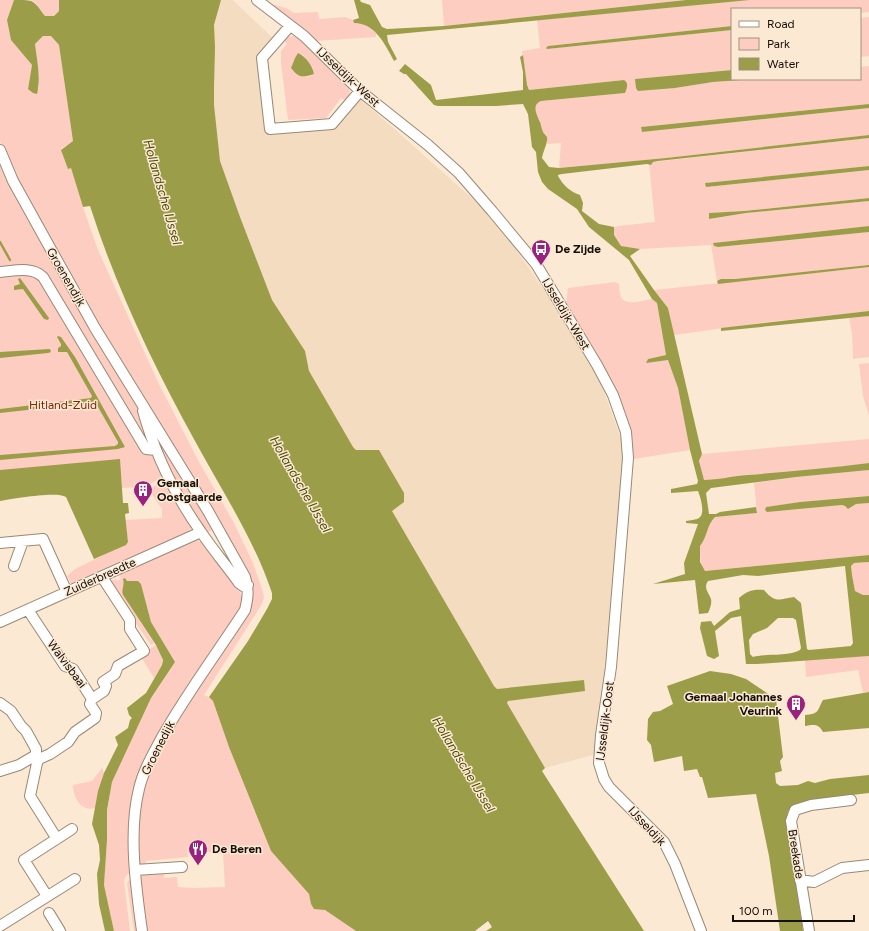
<svg xmlns="http://www.w3.org/2000/svg" width="869" height="931" font-family="Figtree,sans-serif">
<rect width="100%" height="100%" fill="#fce9d3"/>
<path fill="#f4dcc0" d="M221 0H233L278 43 264 58 276 129 332 125 355 94 492 216 591 356 628 458 600 753 545 768 330 420 219 221 205 58Z"/>
<path fill="#fecdc1" fill-rule="evenodd" d="M0 0H14L7 20 11 40 32 65 28 88 39 89 38 65 35 44 43 36H51L59 45 73 141 61 149 68 168H71L83 207 98 250 158 382 199 462 234 523 253 563 262 589 264 597 262 604 204 695 209 697 213 701 229 747 271 851 309 894 311 904 325 910 356 931H145L138 880 145 873 164 872V878L177 877 178 887 194 888 225 887 223 854H217L187 846 188 857 146 861V867L141 866 138 863 137 845 141 790 166 736 238 627 249 590 91 317 12 171 0 141Z
M29 0H59V11L54 16H45L35 2Z
M442 0H686L444 26Z
M750 0H869V12L860 13V9H732V26L548 46 547 49 732 30V70L636 79V88H675L713 82 756 79H860V67L869 66V104L641 127 642 132 869 108V135L666 158 559 168 561 143 547 144V136L542 131 539 119 536 115 535 107 538 103 541 101 625 93 626 81 624 80 529 90 527 85 522 51 540 48 537 20Z
M270 4 286 8 294 13 318 12 319 19 345 17 353 20 354 23 364 24 376 33V37L316 41Z
M869 17V56L860 57V18Z
M293 36 304 42 349 86 350 96 346 101 341 98 326 118 288 120 281 63V51L287 44 284 40 288 37ZM303 55 313 68 314 74C302 79 299 78 291 68L295 58Z
M869 138V166L706 183V187L869 170V198L744 211 709 213 710 219 746 213 869 201V226L713 243 714 246 718 247 869 232V265L735 279H721L717 281 711 245 640 249 621 246 614 235V227L618 226 655 222 649 164 651 165 653 162Z
M0 158 214 528 205 535 163 473C154 488 137 487 122 488L120 463 0 476Z
M869 267V311L760 323 674 335 668 308 654 290Z
M615 282 619 284C620 287 619 291 620 294 623 308 643 300 652 299L657 303 666 355 648 359 647 362 668 360 678 388 690 450 634 459 629 433 564 307 566 304 568 288Z
M869 316V357L853 359 852 333 849 318Z
M869 363V416L863 396 859 364Z
M869 439V463L797 472 744 475 723 479 704 481C699 471 697 464 702 454Z
M869 470V496L800 502 767 507 765 510 767 512 842 505 845 506 847 508 856 504 869 503V555L705 571C699 563 700 556 700 546 707 537 706 526 715 517L757 513 754 483 796 477Z
M165 480 191 524V528L188 533 72 585 67 576 75 569 126 544 128 541 125 520 162 518V509L149 490 160 482Z
M197 539 199 542 201 540 238 588 242 598 241 609 147 758 131 872 126 876 124 881 130 931H114L104 885 107 840V810L112 782 151 698 175 662 151 622 141 584 133 581H127L126 579 124 582 123 595 154 643 151 645 124 606 126 604 115 588 108 582 116 579 117 581 121 579 118 574Z
M869 562V595H863L855 591 852 575 851 566 854 563Z
M156 645C165 662 164 662 154 678L140 655Z
M869 656V692L863 693 858 670 806 677 805 660Z
M102 768 104 773 95 808C80 812 73 796 73 785L92 781Z
M131 879 139 931H134L127 884 128 881Z"/>
<path fill="#9c9d48" fill-rule="evenodd" d="M14 0C35 0 33 0 45 16H54L59 11V0H221L214 25 215 48 214 87V105L220 161 240 217 272 300 305 351 309 371 353 447 356 450H379L404 493V502L392 511 494 686 497 689 584 680 585 691 508 701 507 703 545 768 542 771 644 931H486L492 927 488 921 475 931H356L325 910 314 909 311 904 309 894 271 851 229 747 213 701 209 697 248 641 267 609 272 599V593C254 539 222 491 195 441 154 367 116 287 90 206L83 207 71 168 68 169 61 150 73 141 59 45 51 36H43L35 44C37 60 41 78 37 94L33 93 28 89 32 65 11 40 7 20Z
M354 0H360L361 2 370 5 382 27 387 29 444 26 686 0H750L387 35 388 42 397 59 394 61C385 44 375 23 354 23L353 20 359 18Z
M732 26V30L547 49 546 48 548 46Z
M298 53C306 57 313 66 314 74 302 78 299 78 291 68L295 58Z
M523 55 527 85 529 90 624 80C629 83 627 88 625 93L541 101C532 105 536 113 539 120 541 123 541 128 543 132 544 134 546 135 547 137 548 143 543 151 542 158L549 167 559 168 666 158 869 135V138L658 161 653 162 651 165 647 164 562 174 558 175V176C564 186 569 191 580 195L583 203 582 211 599 224 614 227V235L621 246 640 249 630 256 654 290 668 308 702 454 699 461 704 480C718 480 732 476 747 475 787 472 828 468 869 463V470L796 477 711 488 706 493 709 514H716L720 512 756 507 757 513 715 517C706 526 708 536 700 546V562L705 571 869 555V562L854 563 851 566 852 575 855 591 863 595H869V656L757 664H746L741 616 731 618 715 631 719 656 714 659 707 656 700 628 701 622 711 621 714 626 730 612 740 609 739 598C747 591 753 589 764 590 776 604 779 599 794 597L801 603 807 649 809 650 851 646 853 643 845 566 758 576 743 575 708 581C703 588 709 593 711 599 712 604 710 608 708 613L699 614 695 580 653 584 685 574 684 563 698 524 686 523V521C690 520 696 520 699 518 706 514 700 496 698 491L671 493V489L697 484 698 481 690 450 678 388 668 360 646 363 648 359 666 355 657 303 652 299 629 260 589 227 577 209 548 189 542 182 538 172 536 152 532 147 528 114 523 104 496 106H438L434 105 406 74H404L399 71 405 64 431 85 436 100 523 90V72L520 57ZM778 618H793L796 620 801 648 800 650C788 657 767 653 753 657L750 654 749 640 753 634 767 628Z
M732 70V79H756L713 82 675 88 638 91 636 88 635 79Z
M869 104V108L642 132 641 127Z
M869 166V170L706 187 705 183Z
M869 198V201L746 213 709 219V213L744 211Z
M869 226V232L718 247 714 246 713 243Z
M869 265V267L718 284 717 281 721 279H735Z
M20 278 49 318 48 320 44 319 23 289 14 290V286L20 284 18 279Z
M869 311V316L721 331V328Z
M58 336 61 337 75 357 125 447 118 449 0 460V455L115 446 118 444V442L98 407 96 404 91 403 0 413V409L91 398 92 396 67 352H58V348L61 346V344L57 337Z
M50 349 51 352 48 353 0 358V352Z
M120 459 123 503H128L129 513 125 514 128 542 126 545 94 559 66 497C56 491 13 499 0 501V470Z
M869 496V503L856 504 848 509 845 506 842 505 767 512 765 510 766 507 800 502Z
M125 578 127 581H138L141 584 151 622 175 662 151 698 112 782 107 810V840L104 885 114 931H105L99 904 97 874 100 860 99 845 92 824 98 791 104 773 118 745 115 737 128 728 130 720 132 718 129 715 127 708 146 693 162 665 163 660 156 645 123 595C121 589 125 585 123 579Z
M710 671 731 674 746 679 776 699 783 757 780 761 782 771 775 773 776 783 780 786 798 785 808 781 815 783 830 779 869 775V793L809 800 793 806 788 811 787 821 803 931H780L769 856 756 794 708 798 702 777H700L697 769 684 771 682 756 654 762 651 745 647 740 648 719 653 712 660 711 673 704 667 686Z
M869 692V728L823 732C819 724 814 724 805 726V715C820 714 817 710 823 700Z"/>
<g fill="none" stroke-linecap="round" stroke-linejoin="round">
<path stroke="#9c9d48" stroke-width="2.5" d="M0 242 10 260"/>
<defs>
<path id="minor" d="M257 0 304 36 360 91 428 145 459 173 492 211 536 264 597 365 613 395 626 432 628 458 611 667 601 735 599 763 604 779 609 787 664 842 675 864 701 931
M290 26 262 58 270 129 332 124 360 91
M0 150 13 181 49 246 95 328 208 511 245 577C249 589 248 598 245 610 217 653 187 693 162 737 153 754 143 771 139 789 128 832 136 888 142 931
M0 272C14 271 32 266 43 277L146 449 156 450
M143 411C155 454 175 495 201 532 213 550 227 566 239 583L243 586 248 585
M0 543 43 539 67 592
M14 566 23 541
M28 610 65 666 73 669 92 699
M0 622 201 532
M92 699 104 691 106 686 103 682 115 674 118 666 144 651 130 629V620L102 577
M0 703 11 711 21 726 26 731 36 749V755L39 759
M0 771 19 765 36 755
M57 839 30 796 37 763 39 759 50 754 68 742 75 732 95 718 96 713 90 704 92 699
M135 870 182 867
M800 880 814 882 842 868 869 865
M47 896 24 860 72 829
M49 913 60 931
M0 926 75 879
M809 931 791 821 795 810 811 805 851 800"/>
</defs>
<use href="#minor" stroke="#998874" stroke-width="12"/>
<use href="#minor" stroke="#fff" stroke-width="10"/>
</g>
<defs>
<symbol id="bus-pin" viewBox="-11 -11 22 30"><path d="M0 17L-7.5 6A9.5 9.5 0 1 1 7.5 6Z" fill="#98227e" stroke="#fce9d3"/><path d="M-5-6H5V4H4V6H2V4H-2V6H-4V4H-5ZM-3.5-4V0h7V-4ZM-3.5 1.2v1.5H-2V1.2ZM2 1.2v1.5H3.5V1.2Z" fill="#fff"/></symbol>
<symbol id="building-pin" viewBox="-11 -11 22 30"><path d="M0 17L-7.5 6A9.5 9.5 0 1 1 7.5 6Z" fill="#98227e" stroke="#fce9d3"/><path d="M-4-6H4V6H1V3H-1V6H-4ZM-2.5-4.3h1.7v1.8h-1.7ZM.8-4.3h1.7v1.8H.8ZM-2.5-1h1.7V.8h-1.7ZM.8-1h1.7V.8H.8Z" fill="#fff"/></symbol>
<symbol id="restaurant-pin" viewBox="-11 -11 22 30"><path d="M0 17L-7.5 6A9.5 9.5 0 1 1 7.5 6Z" fill="#98227e" stroke="#fce9d3"/><path d="M-5-6h1v4h1v-4h1v4h1v-4h1v5L-1.5 .5V6h-2V.5L-5-1ZM5-6V6H3V1.5H1.5Q1.5-4 5-6Z" fill="#fff"/></symbol>
</defs>
<g fill-rule="evenodd">
<use href="#bus-pin" x="530" y="238" width="22" height="30"/>
<use href="#building-pin" x="132" y="479" width="22" height="30"/>
<use href="#building-pin" x="785" y="693" width="22" height="30"/>
<use href="#restaurant-pin" x="187" y="838" width="22" height="30"/>
</g>
<g text-anchor="middle" stroke-width="3" stroke-linejoin="round" paint-order="stroke">
<g font-size="12" fill="#140e07" stroke="#fce9d3">
<text transform="translate(348 77) rotate(43)" y="4">IJsseldijk-West</text>
<text transform="translate(66 277) rotate(60)" y="4">Groenendijk</text>
<text transform="translate(566 314) rotate(59)" y="4">IJsseldijk-West</text>
<text transform="translate(100 577) rotate(-24)" y="4">Zuiderbreedte</text>
<text transform="translate(67 664) rotate(53)" y="4">Walvisbaai</text>
<text transform="translate(605 721) rotate(-83)" y="4">IJsseldijk-Oost</text>
<text transform="translate(158 748) rotate(-63)" y="4">Groenedijk</text>
<text transform="translate(647 826) rotate(47)" y="4">IJsseldijk</text>
<text transform="translate(796 854) rotate(81)" y="4">Breekade</text>
</g>
<g font-size="12" font-weight="bold" fill="#140e07" stroke="#fce9d3" text-anchor="start">
<text x="555" y="253">De Zijde</text>
<text x="157" y="487">Gemaal<tspan x="157" dy="14">Oostgaarde</tspan></text>
<text x="782" y="701" text-anchor="end">Gemaal Johannes<tspan x="782" dy="14">Veurink</tspan></text>
<text x="212" y="853">De Beren</text>
</g>
<g font-size="12" fill="#842105" stroke="#fce9d3">
<text x="63" y="409">Hitland-Zuid</text>
</g>
<g font-size="13" font-style="italic" fill="#4d4d0b" stroke="#fce9d3">
<text transform="translate(163 192) rotate(74)" y="5">Hollandsche IJssel</text>
<text transform="translate(301 484) rotate(60)" y="5">Hollandsche IJssel</text>
<text transform="translate(464 764) rotate(59)" y="5">Hollandsche IJssel</text>
</g>
</g>
<rect x="731" y="8" width="130" height="72" fill="#fce9d3" stroke="#9f9181"/>
<rect x="739" y="21" width="20" height="6" fill="#ffffff" stroke="#9f9181"/>
<text x="767" y="28" font-size="12" fill="#140e07">Road</text>
<rect x="739" y="38" width="20" height="12" fill="#fecdc1" stroke="#9f9181"/>
<text x="767" y="48" font-size="12" fill="#140e07">Park</text>
<rect x="739" y="58" width="20" height="12" fill="#9c9d48" stroke="#9f9181"/>
<text x="767" y="68" font-size="12" fill="#140e07">Water</text>
<path d="M733 915v6h121v-6" fill="none" stroke="#140e07" stroke-width="2"/>
<text x="739" y="915" font-size="12" fill="#140e07" stroke="#fce9d3" stroke-width="3" paint-order="stroke">100 m</text>
</svg>
